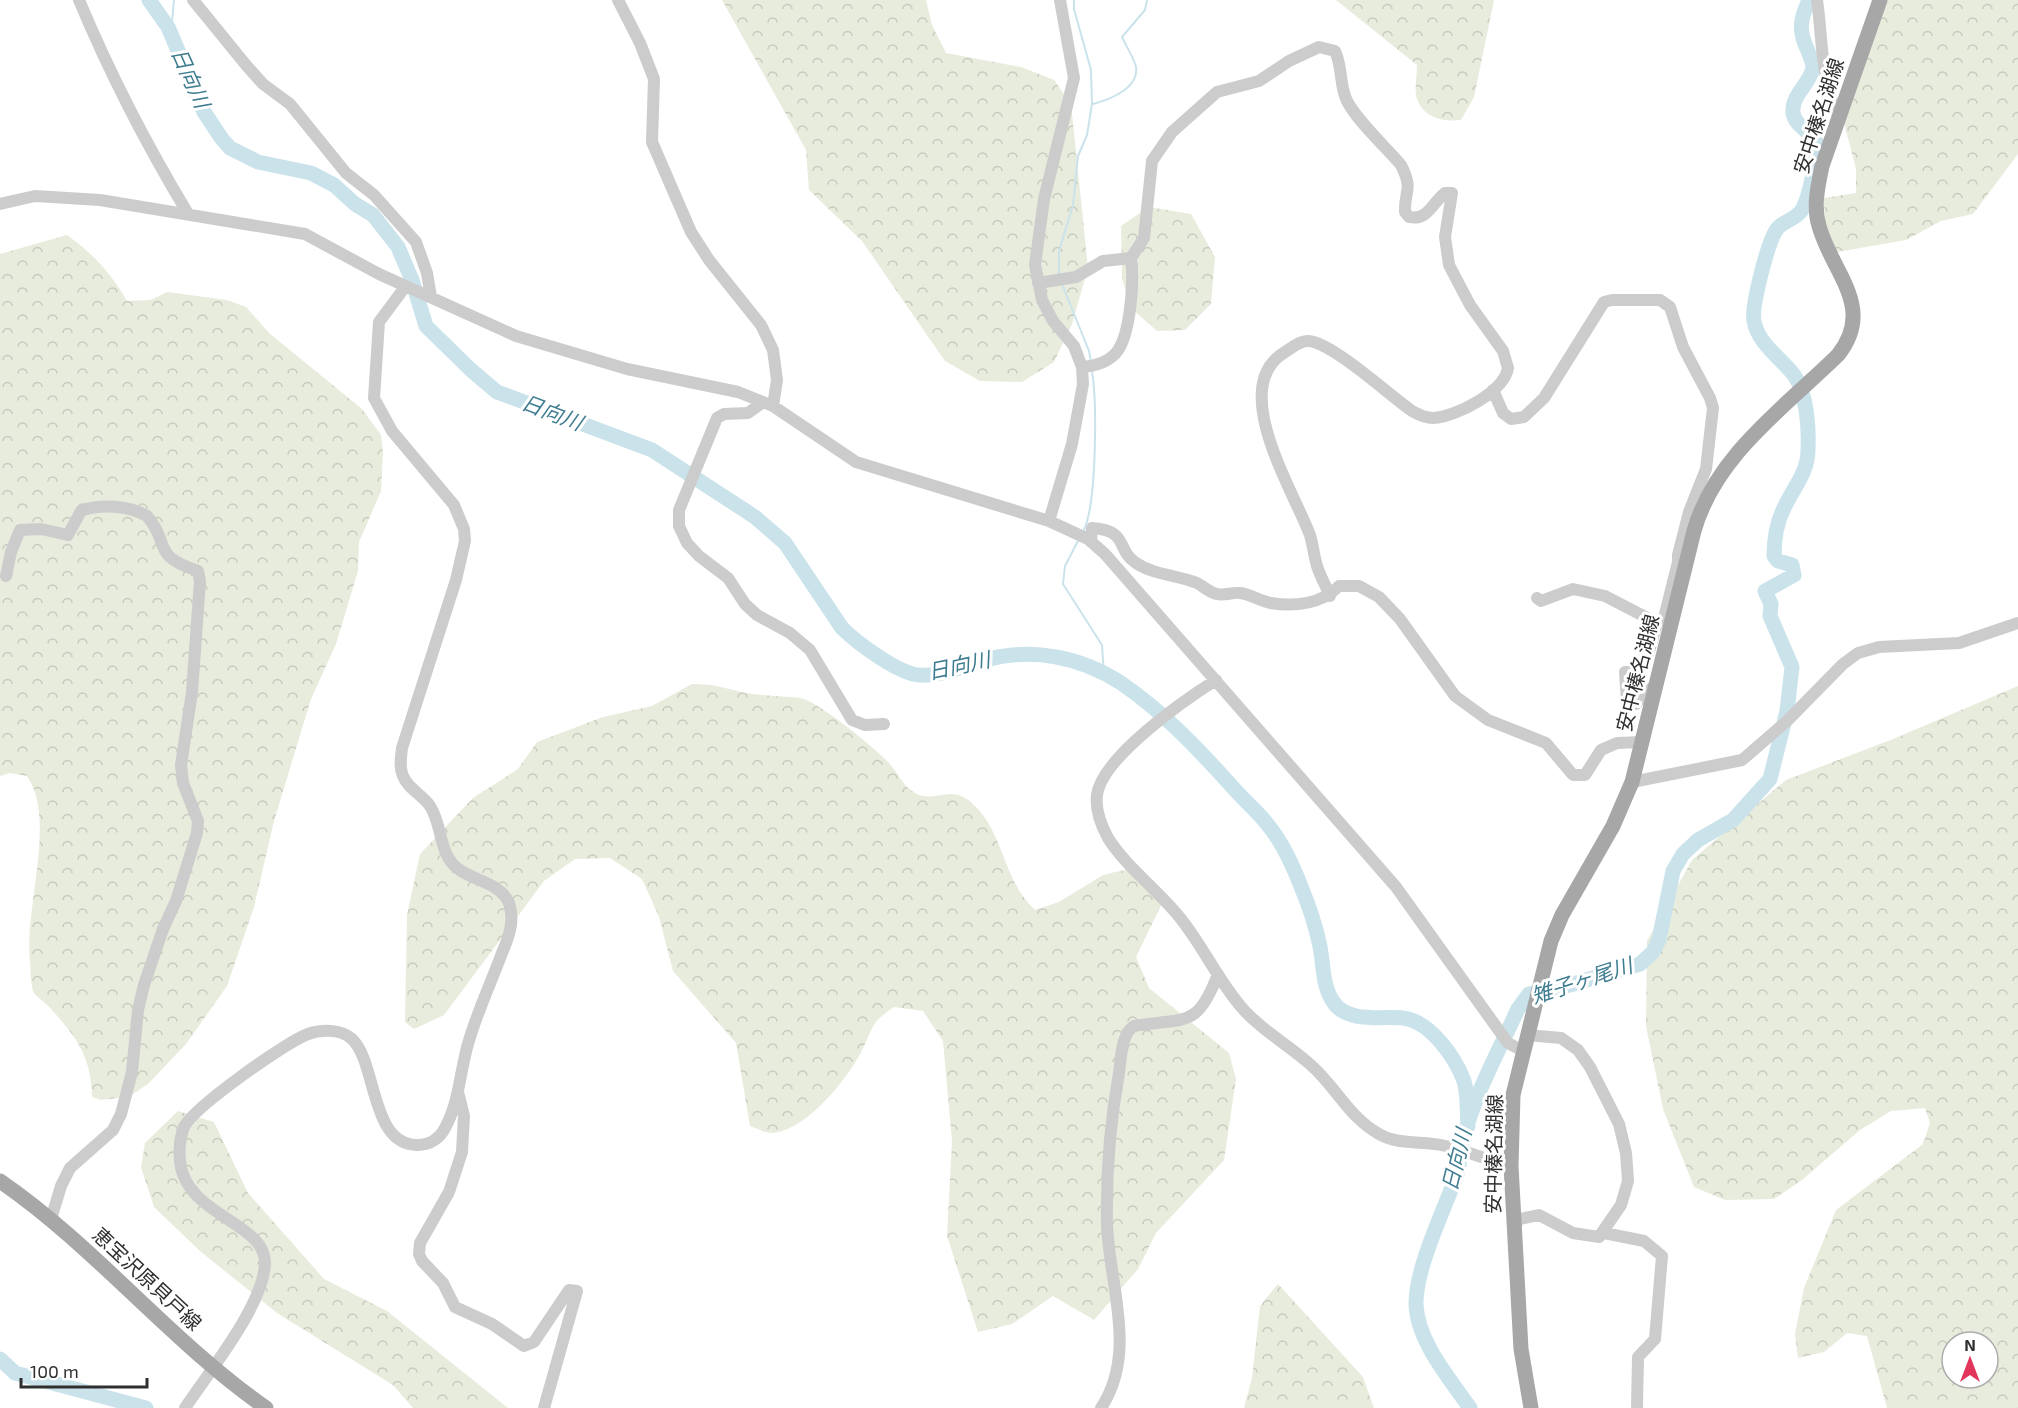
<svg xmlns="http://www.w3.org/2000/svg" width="2018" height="1408" font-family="'Exo 2','Noto Sans JP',sans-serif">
<defs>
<pattern id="forest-crowns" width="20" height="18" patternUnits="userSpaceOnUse" patternTransform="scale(1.5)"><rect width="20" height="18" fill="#e7ecdd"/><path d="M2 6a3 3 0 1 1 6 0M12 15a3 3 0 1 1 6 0" fill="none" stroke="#c6cbbe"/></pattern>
</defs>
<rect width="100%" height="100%" fill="#fff"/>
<path fill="url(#forest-crowns)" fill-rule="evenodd" d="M722 0H926L932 25 946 53 1021 67 1054 80 1071 104 1088 268 1072 324 1054 362 1022 382 980 381 945 361 862 241 809 190 806 150Z
M1336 0H1494L1474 97 1461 120C1443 122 1424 118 1417 99 1414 90 1417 75 1417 65Z
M1885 0H2018V154L1973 214 1941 221 1906 240 1837 252 1825 231 1824 198 1856 193V169L1843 119Z
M1149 207 1191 214 1215 257 1211 304 1185 330 1157 331 1131 308 1122 278 1121 226Z
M67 235C93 254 111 273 127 301L151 300 167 292 227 300 246 307 269 333 362 409 381 435 383 453 381 491 359 542 358 571 336 644 311 699 274 821 254 907 227 986 186 1044 148 1084 133 1094 118 1098 101 1100 92 1097C91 1056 77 1038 51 1009 46 1003 38 998 34 993 30 985 31 969 30 961 24 908 57 819 27 776L10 773 0 776V254Z
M692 684C715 684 724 688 746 693 764 696 783 696 800 698 818 701 875 748 889 763 897 771 902 785 912 791 935 808 950 778 977 808 1006 840 1002 878 1035 910L1059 902 1103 875 1129 869 1166 895 1136 957 1149 988 1229 1053 1236 1079 1224 1160 1156 1233 1138 1269 1094 1320 1053 1296 1012 1324 978 1332 947 1236 952 1141 943 1041 923 1011 894 1007C868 1024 874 1029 860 1054 845 1082 805 1131 772 1133 765 1133 756 1128 750 1126L736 1043 673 971 659 917 642 879 610 858 575 859 544 881 444 1015 414 1029 405 1022 407 915 420 854 473 798 518 769 537 742 603 717 652 706Z
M2018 686V1408H1887L1867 1336 1847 1333 1824 1352 1798 1358 1795 1334 1804 1288 1836 1210 1923 1144 1930 1123 1925 1108 1891 1111 1860 1130 1802 1180 1774 1199 1725 1200 1694 1187 1663 1109 1646 1026 1647 941 1692 860 1786 780 1893 739ZM1952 1342H1988V1378H1952Z
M178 1111 214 1122 248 1193 324 1279 387 1311 508 1408H413L393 1385 277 1313 200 1251 154 1207 141 1167 145 1143Z
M1278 1284 1363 1377 1374 1408H1244L1252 1378 1260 1306Z"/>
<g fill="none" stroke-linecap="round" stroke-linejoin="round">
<path stroke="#cae3eb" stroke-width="2" d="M171 32 174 0
M1093 104C1108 100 1139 89 1136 67 1134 58 1126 46 1122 37L1145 10 1147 0
M1059 275V251L1073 205 1078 156 1087 135 1092 104 1091 70 1074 9V0
M1062 284 1089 351 1091 362
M1083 532C1097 506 1097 402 1092 371
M1079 539 1065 566 1063 584 1102 645 1104 674"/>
<path stroke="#cae3eb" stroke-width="15" d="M149 0 168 27 204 112 222 139 230 148 258 162 311 173 334 185 355 204 373 215 398 247 412 280 426 326 471 370 497 392 652 450 755 517 785 543 842 628C857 643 899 674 919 675 942 677 964 665 985 660 1032 647 1081 657 1121 683 1165 713 1202 753 1237 792 1247 803 1259 813 1268 825 1283 843 1294 868 1302 889 1309 906 1315 924 1319 942 1324 962 1321 985 1334 1003 1348 1023 1382 1016 1403 1018 1430 1021 1455 1057 1464 1081 1468 1094 1467 1112 1468 1126
M0 1359 15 1373 146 1408
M1470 1408C1450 1379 1417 1341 1416 1304 1416 1266 1444 1211 1457 1174 1461 1163 1459 1150 1463 1139 1475 1094 1499 1050 1518 1009L1529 994 1570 985 1640 964 1653 952 1659 940 1673 871 1683 854 1698 840 1733 820 1770 779 1787 711 1792 667 1770 616 1771 604 1765 591 1794 575 1792 565 1778 561 1774 556C1774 540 1777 522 1784 508 1793 488 1808 473 1808 450 1809 429 1807 393 1794 375 1781 358 1758 344 1754 321 1751 307 1768 241 1777 229 1783 221 1795 220 1802 210 1810 196 1814 170 1817 153 1821 133 1796 131 1793 113 1791 95 1810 84 1813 68 1813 62 1810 57 1808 51 1798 31 1800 20 1809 0"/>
<path stroke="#ccc" stroke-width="12" d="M79 0C110 74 146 144 187 212
M193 0 246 65 263 84 290 104 346 173 374 195 416 242 427 273 431 297
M618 0 640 43 654 79 652 142 691 232 709 260 761 325 773 350 777 380 773 406
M1817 0C1823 40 1820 80 1839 117
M0 204 35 196 100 200 305 234 379 274 516 336 627 369 738 392 773 406 856 462 1049 521 1088 539 1105 554 1396 887 1500 1032 1508 1043 1523 1051
M1038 283 1076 277 1103 261 1131 258
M1082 367C1094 366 1107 363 1116 353 1131 335 1134 280 1131 258L1144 238 1152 161 1172 132 1217 92 1259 81 1289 61 1319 47 1335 51C1343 68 1339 85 1347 101 1358 122 1385 146 1401 165 1414 191 1404 190 1405 212L1409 217C1428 221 1432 203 1445 193H1452L1445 237 1449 265 1470 305 1503 351 1508 368C1504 392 1456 417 1433 418 1425 418 1419 415 1412 411 1387 393 1340 350 1314 342 1304 338 1294 346 1285 352 1227 386 1293 490 1310 535 1313 545 1314 556 1317 566 1320 576 1326 586 1330 596
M1493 390 1503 413 1511 419 1524 417 1544 398 1604 302 1612 300H1660L1670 307 1683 347 1710 398 1713 408 1706 469 1689 512 1678 555V562L1686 566
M763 402 748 413 724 414 717 418 679 510V526L687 543 699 556 728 578 745 604 757 615 790 633 810 650 852 720 865 725 884 724
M1049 521 1072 444 1083 384 1082 367 1074 346 1053 321 1042 300 1035 265 1044 199 1074 78 1060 0
M1091 540 1092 528C1130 531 1115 549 1136 563 1154 575 1177 575 1197 583 1203 586 1210 593 1217 594 1224 596 1232 592 1240 593 1250 594 1260 601 1271 603 1294 607 1322 604 1339 586H1359L1379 597 1400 619 1455 696 1488 720 1546 743 1573 775H1585L1601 750 1617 743 1642 742
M6 576 11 552 20 530 41 529 68 535 81 511C100 503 130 506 147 516 172 545 149 554 198 571L200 581 192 692 181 765 183 783 198 821 197 833 176 901 163 929 144 985 138 1010 132 1072 121 1114 113 1130 70 1168 61 1186 51 1219
M1537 598 1541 601 1573 589 1605 596 1657 623 1664 618 1678 562
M1216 680C1186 699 1102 757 1097 795 1095 810 1101 825 1108 838 1127 868 1159 891 1181 919 1204 948 1219 982 1243 1009 1263 1032 1291 1046 1313 1067 1337 1089 1350 1118 1379 1134 1400 1146 1424 1140 1446 1146 1468 1151 1488 1161 1511 1166
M1656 688H1651L1636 704 1627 701 1625 672H1632L1648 655 1657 623
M1632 782 1742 760 1786 722 1843 664 1858 653 1879 647 1959 643 2018 623
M458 1092 464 1116 462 1152 449 1192 420 1243 419 1254 422 1261 443 1283 455 1307 492 1324 524 1346 534 1342 569 1290 577 1291 544 1408
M1514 1226 1520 1219 1539 1215 1573 1233 1599 1237 1621 1205 1628 1181 1626 1153 1619 1124 1590 1067 1578 1050 1561 1038 1527 1035
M1604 1233 1644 1241 1662 1256 1655 1339 1638 1357 1637 1408
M185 1408C208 1373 265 1304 265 1262 264 1222 185 1215 180 1161 179 1150 180 1137 184 1127 194 1107 286 1042 308 1034 321 1029 341 1029 352 1039 377 1062 370 1146 418 1145 430 1145 440 1138 445 1128 459 1103 460 1071 468 1044 477 1012 491 983 502 953 509 937 515 920 509 903 501 883 473 881 457 868 438 852 443 826 430 806 423 795 408 789 403 776 399 767 401 758 402 748L456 580 465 541 464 529 454 505 392 431 374 398 379 322 405 287
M1101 1408C1138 1352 1109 1285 1107 1224 1106 1174 1110 1123 1119 1073 1121 1059 1121 1034 1134 1026 1185 1017 1197 1030 1218 974"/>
<path stroke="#a7a7a7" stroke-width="15" d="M0 1181C96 1247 170 1341 266 1408
M1531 1408 1521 1349 1511 1166 1513 1095 1551 941 1562 915 1613 826 1632 782 1694 531C1715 456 1785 407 1838 355 1876 307 1832 273 1819 226 1813 206 1818 186 1822 166L1880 0"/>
</g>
<g text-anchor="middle" stroke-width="6" stroke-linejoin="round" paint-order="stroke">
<g font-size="20" fill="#2f2f2f" stroke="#fff">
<text transform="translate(1819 116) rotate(-72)" y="7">安中榛名湖線</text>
<text transform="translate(1638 673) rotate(-76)" y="7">安中榛名湖線</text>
<text transform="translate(1494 1154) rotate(-89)" y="7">安中榛名湖線</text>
<text transform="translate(147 1279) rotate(43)" y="7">恵宝沢原貝戸線</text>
</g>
<g font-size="21" font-style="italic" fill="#3e7c90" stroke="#fff">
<text transform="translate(190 78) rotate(66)" y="7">日向川</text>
<text transform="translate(552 413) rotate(21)" y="7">日向川</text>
<text transform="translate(959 666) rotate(-12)" y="7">日向川</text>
<text transform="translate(1582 981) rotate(-18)" y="7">雉子ヶ尾川</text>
<text transform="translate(1457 1160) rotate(-76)" y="7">日向川</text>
</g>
</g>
<g transform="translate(1970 1360)"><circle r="28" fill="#ffffff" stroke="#acacac" stroke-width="1.5"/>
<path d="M0-4.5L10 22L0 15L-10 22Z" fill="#e2355b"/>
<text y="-9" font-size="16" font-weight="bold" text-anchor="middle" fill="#2f2f2f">N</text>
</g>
<path d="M21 1378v9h126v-9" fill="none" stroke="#2f2f2f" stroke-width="3"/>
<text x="30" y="1378" font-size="18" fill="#2f2f2f" stroke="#ffffff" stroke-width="4.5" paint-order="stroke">100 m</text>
</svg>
